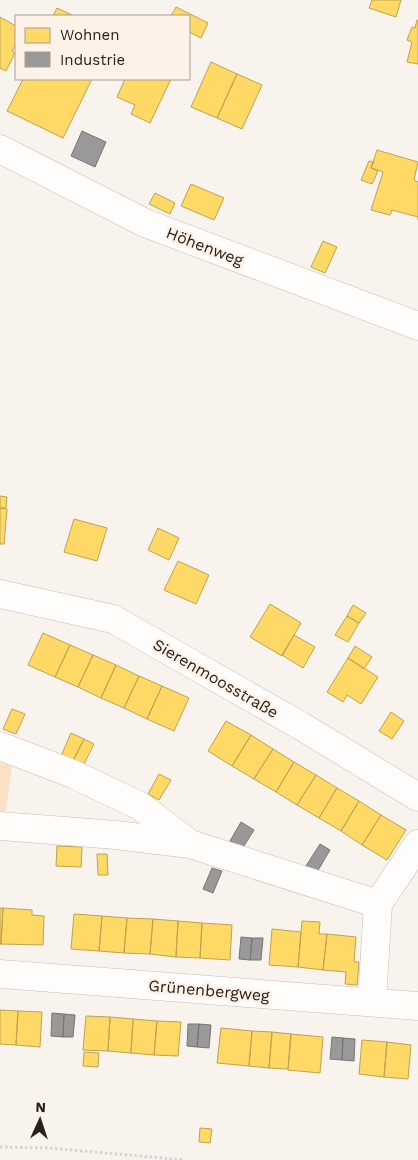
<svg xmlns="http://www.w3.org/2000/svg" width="418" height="1160" font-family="'Work Sans',sans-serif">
<rect width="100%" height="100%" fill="#f9f3ed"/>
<path fill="#fce0c6" d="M0 763 12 765 5 817 0 816Z"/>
<path fill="#ffd966" stroke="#bea250" d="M372 0H401L396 17 369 8Z
M176 7 208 23 201 38 189 32V16H171Z
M57 8 74 16H53Z
M0 17 16 26V44L12 51 15 53 6 71 0 68Z
M417 20H418V64L407 62 412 42 407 40 412 27 415 28Z
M211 62 237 74 217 118 191 107Z
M237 74 262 85 242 129 217 118Z
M23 79H92L63 138 7 111Z
M125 79H171L150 123 131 114 135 105 117 97Z
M377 150 418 162 414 180 418 182V220V217L392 210 390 215 371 210 383 172 371 168Z
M369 161 374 162 371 168 378 171 372 184 361 180Z
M191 184 224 198 214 220 181 206Z
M155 193 175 203 170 214 149 204Z
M323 241 337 247 325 273 311 267Z
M0 496 7 497 6 508H0Z
M0 508 7 509 4 544H0Z
M74 519 107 528 97 561 64 552Z
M158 528 179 538 169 560 148 550Z
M178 561 209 575 196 604 164 590Z
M270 604 301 623 282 656 250 637Z
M353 605 366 613 359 623 347 616Z
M347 616 359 623 348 642 335 635Z
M43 633 70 645 55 677 28 665Z
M294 635 315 647 303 668 282 655Z
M70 645 93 655 78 687 55 677Z
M355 646 372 657 364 669 348 658Z
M93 655 116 665 101 698 78 687Z
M348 658 378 677 361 704 347 695 343 702 327 692Z
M116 665 139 676 124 708 101 698Z
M139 676 162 686 147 719 124 708Z
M162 686 189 698 174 731 147 719Z
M12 709 25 714 16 734 3 729Z
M391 712 404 721 392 739 379 731Z
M226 721 251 735 232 766 208 751Z
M71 733 84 739 73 761 61 756Z
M251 735 273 749 254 779 232 766Z
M84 739 94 744 83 766 73 761Z
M273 749 294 762 276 792 254 779Z
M294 762 316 775 297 805 276 792Z
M159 774 171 780 159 800 148 794Z
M316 775 337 788 319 818 297 805Z
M337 788 359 801 341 831 319 818Z
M359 801 381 815 362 845 341 831Z
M381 815 406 830 387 860 362 845Z
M57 846 82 847 81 867 56 866Z
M97 854H107L108 875H98Z
M0 908H3L1 944H0Z
M3 908 32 910V915L44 916 43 945 1 944Z
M74 914 102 916 99 951 71 949Z
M102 916 127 918 124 953 99 951Z
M127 918 153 919 150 954 124 953Z
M153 919 178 921 176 957 150 954Z
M178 921 202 923 200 958 176 957Z
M302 921 320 922 319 934H327L323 970 298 967Z
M202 923 232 925 230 960 200 958Z
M272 929 301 932 298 967 269 965Z
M327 934 356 937 354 962H359L357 985 345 984 346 972 323 970Z
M0 1010 18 1011 16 1045 0 1044Z
M18 1011 42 1012 40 1047 16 1045Z
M86 1016 110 1017 108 1051 83 1050Z
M110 1017 133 1019 131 1053 108 1051Z
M133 1019 157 1021 154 1055 131 1053Z
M157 1021 181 1022 178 1056 154 1055Z
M221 1028 252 1031 249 1066 217 1063Z
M252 1031 272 1032 269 1068 249 1066Z
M272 1032 291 1034 288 1069 269 1068Z
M291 1034 323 1037 320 1073 288 1070Z
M362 1040 387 1042 384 1077 359 1074Z
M387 1042 411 1045 408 1079 384 1077Z
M84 1052 99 1053 98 1067 83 1066Z
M200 1128 212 1129 210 1143 199 1142Z"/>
<path fill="#999" stroke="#777573" d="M82 131 106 142 95 167 71 156Z
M241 822 254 830 242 849 230 841Z
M320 844 330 850 317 872 306 866Z
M212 868 222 871 213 893 203 889Z
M241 937 252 938 250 960 239 959Z
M252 938H263L261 960H250Z
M52 1013 64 1014 63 1037 51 1036Z
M64 1014 75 1015 73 1037H63Z
M188 1024H199L197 1047 187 1046Z
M199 1024 211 1025 209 1048 197 1047Z
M332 1037 343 1038 342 1060 330 1059Z
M343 1038 355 1039 354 1061 342 1060Z"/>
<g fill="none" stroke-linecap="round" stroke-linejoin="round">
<defs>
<path id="minor" d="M0 149 145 223 418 326
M0 594 113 619 301 726 418 797
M0 746 73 774 140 806 190 844 378 904 418 844
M0 826 116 835 190 844
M0 974 418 1006
M372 1001 378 904"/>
</defs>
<use href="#minor" stroke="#c5beb8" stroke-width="29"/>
<path stroke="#d5d4d2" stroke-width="3" stroke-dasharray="2.5 2.5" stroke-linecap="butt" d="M0 1147 49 1148 185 1160"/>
<use href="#minor" stroke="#fefdfc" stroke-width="28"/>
</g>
<g text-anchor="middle" stroke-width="5" stroke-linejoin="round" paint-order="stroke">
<g font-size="16" fill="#28211b" stroke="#fef2e8">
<text transform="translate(205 246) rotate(21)" y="6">Höhenweg</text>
<text transform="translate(216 678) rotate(30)" y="6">Sierenmoosstraße</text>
<text transform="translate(209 990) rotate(5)" y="6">Grünenbergweg</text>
</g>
</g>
<rect x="15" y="15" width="175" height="65" fill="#fef2e8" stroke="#a89e96"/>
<rect x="25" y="28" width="25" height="15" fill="#ffd966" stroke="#a89e96"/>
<text x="60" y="40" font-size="15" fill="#28211b">Wohnen</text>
<rect x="25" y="52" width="25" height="15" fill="#999999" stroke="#a89e96"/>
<text x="60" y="65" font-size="15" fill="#28211b">Industrie</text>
<g transform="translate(40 1120) rotate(3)" stroke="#fef2e8" stroke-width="4" paint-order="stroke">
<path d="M0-4L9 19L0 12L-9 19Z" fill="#28211b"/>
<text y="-8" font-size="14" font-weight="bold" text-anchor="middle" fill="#28211b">N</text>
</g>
</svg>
